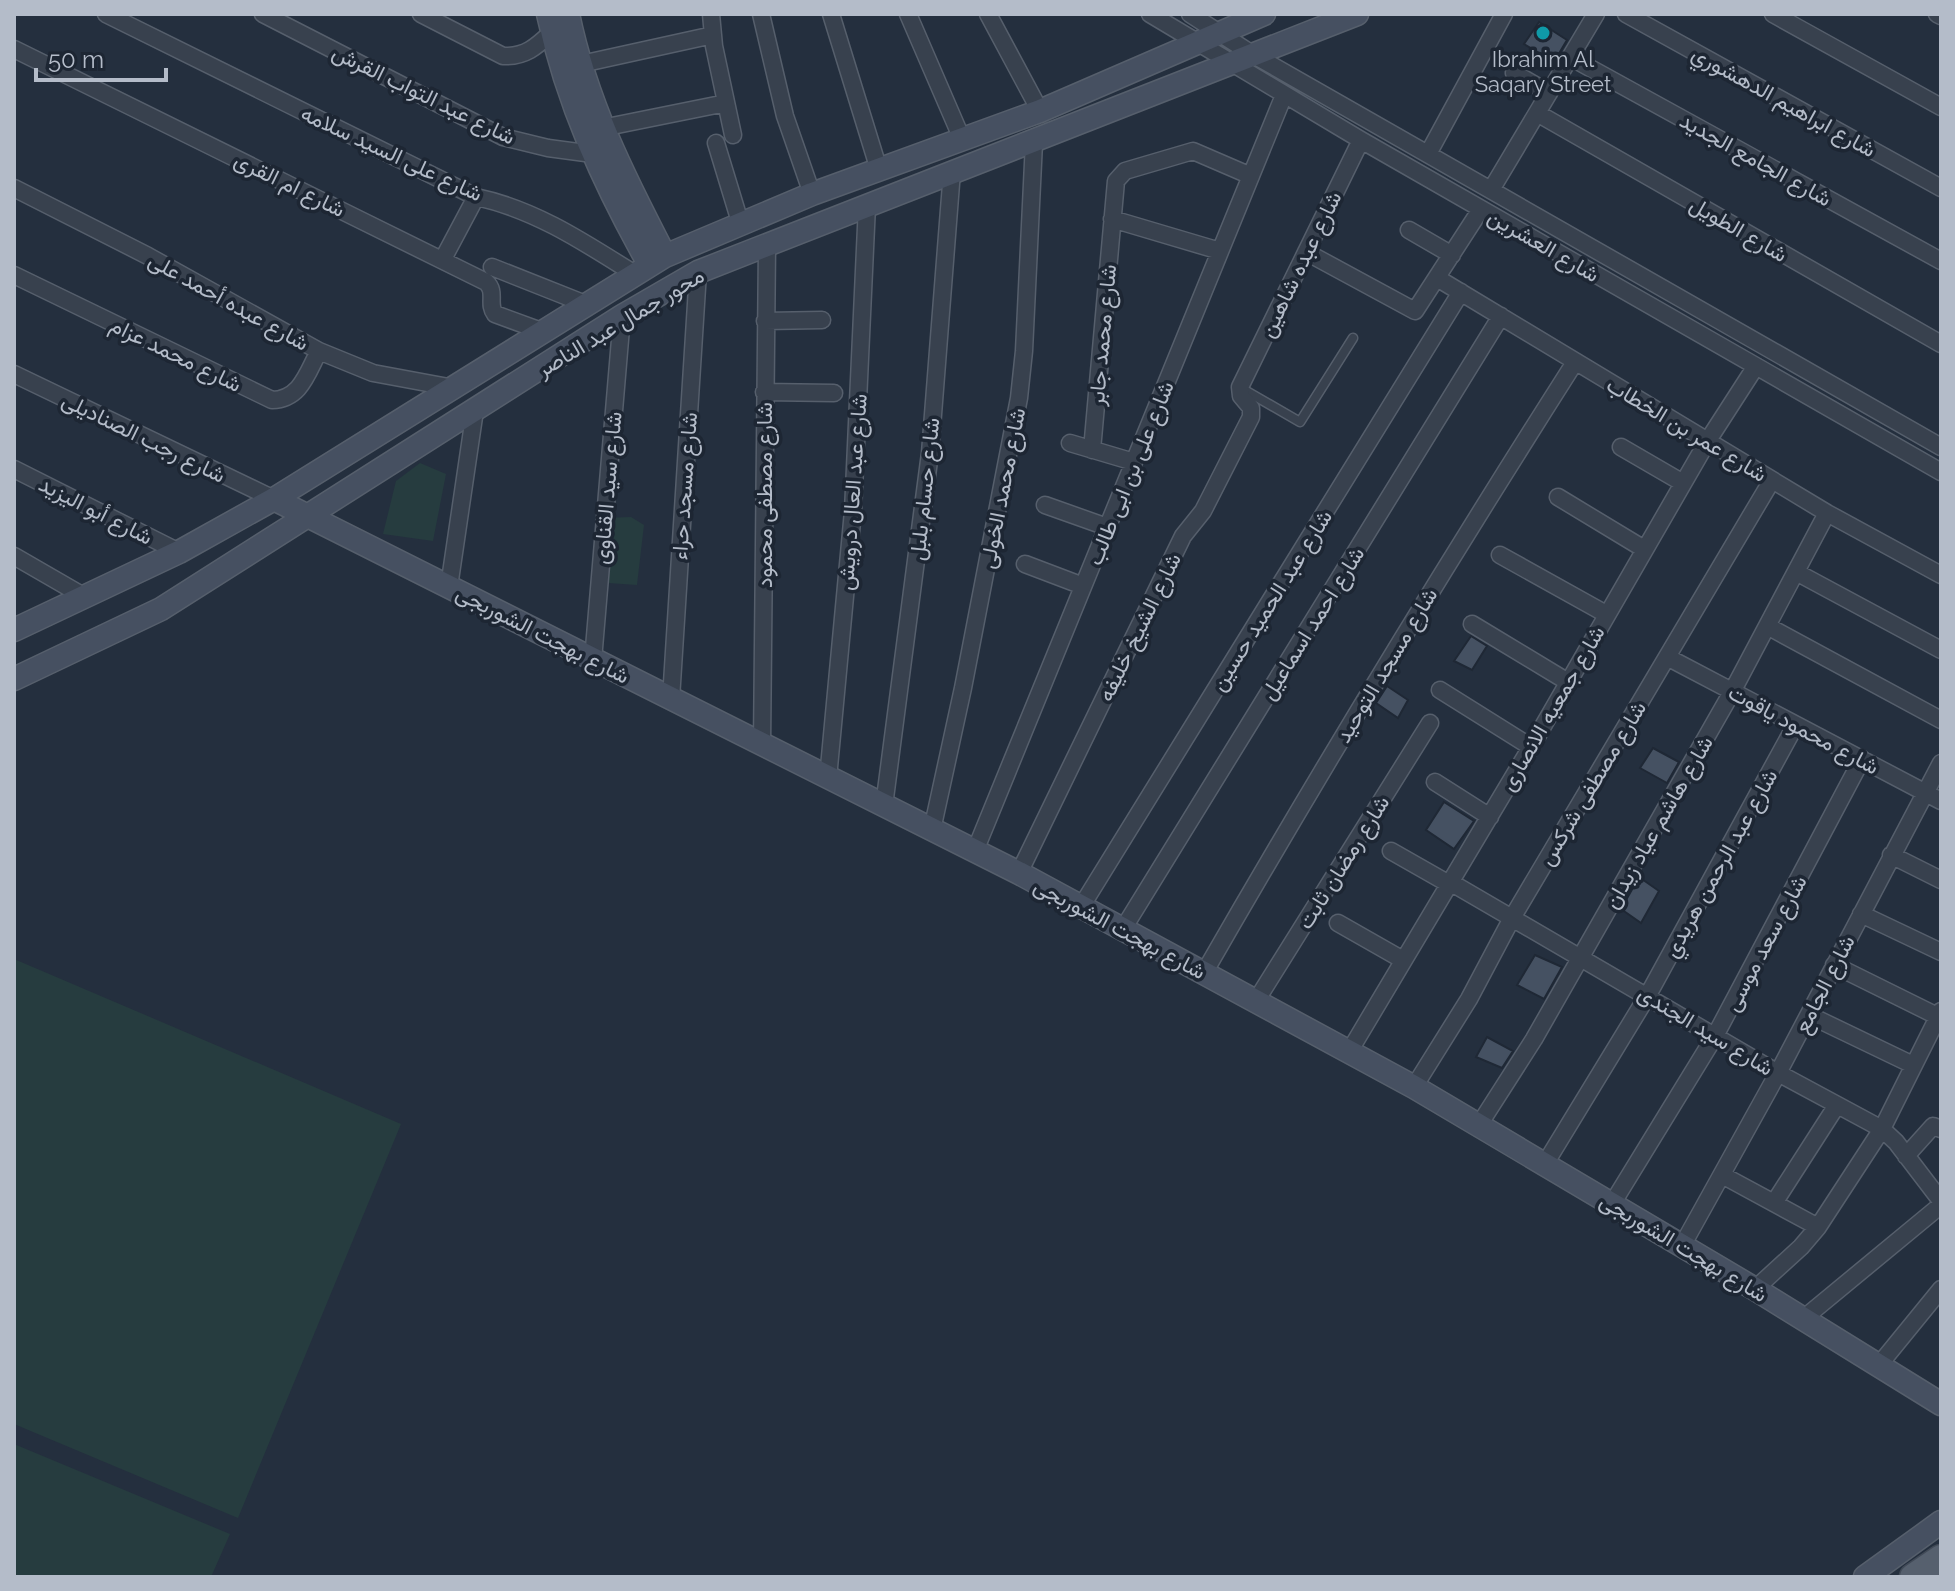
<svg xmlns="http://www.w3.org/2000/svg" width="1955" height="1591" font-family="Raleway,Vazirmatn,sans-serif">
<rect width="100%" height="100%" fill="#242f3e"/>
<path fill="#263c3f" d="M420 463 446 474 433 541 383 534 396 481Z
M631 517 644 525 637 585 608 583 605 518Z
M14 959 401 1124 238 1518 14 1424Z
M14 1444 230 1534 211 1577H14Z"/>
<path fill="#455162" stroke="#1f2835" stroke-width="2" d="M1539 22 1567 40 1554 62 1524 44Z
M1471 636 1487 646 1472 670 1454 661Z
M1387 686 1408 700 1398 718 1376 703Z
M1653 748 1679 762 1667 783 1640 768Z
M1444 802 1474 821 1454 849 1426 830Z
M1639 877 1659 891 1641 923 1621 909Z
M1535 955 1562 967 1544 999 1517 985Z
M1487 1037 1513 1051 1502 1068 1476 1057Z"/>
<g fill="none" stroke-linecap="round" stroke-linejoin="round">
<defs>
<path id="lane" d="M1241 388 1300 422 1353 338"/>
<path id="street" d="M106 14 476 197C534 209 584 242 633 273
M263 14 503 137 548 148 593 154
M421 14 503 56C525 57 536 47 552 32
M711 14 714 46 733 135
M761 14 785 116 812 194
M831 14 879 170
M908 14 962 139
M988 14 1040 111
M1150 14 1361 140 1941 472
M1190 14 1252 54 1941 447
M1626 14 1941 188
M1773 14 1941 107
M1937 14 1941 16
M14 49 486 282C497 292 487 304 495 314L544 332
M1570 57 1941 261
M581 64 713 35
M1514 73 1549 93
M1537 113 1941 344
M602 128 726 103
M716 143 740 222
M1428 154 1504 14
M14 188 148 256 319 351 373 373 454 388
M1491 190 1596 14
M1112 219 1220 251
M1409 230 1452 255
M1306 252 1415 311 1481 209
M443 259 476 197
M492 267 588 305
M14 275 272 400C301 399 307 373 319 351
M1437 278 1827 513 1941 575
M765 321 822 320
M14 374 274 499
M764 392 834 393
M1070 443 1134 462
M1621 447 1683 483
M1092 450 1116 181 1125 171 1193 151 1251 176
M14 469 179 552
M1558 497 1644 549
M1045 505 1107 527
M1500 555 1606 614
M14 556 85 597
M1025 564 1083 586
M1796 572 1941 650
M449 587 475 410
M1472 624 1568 682
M1769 627 1941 720
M1667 657 1941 801
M593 660 622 316
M1440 690 1531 747
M671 699 698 272
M762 746 767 245
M828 778 853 511 867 205
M1435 782 1490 817
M884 806 930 453 952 171
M932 830 963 688 1019 398 1024 351 1034 142
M975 851 1284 95
M1391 851 1449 884
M1891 855 1941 880
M1019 873 1183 536 1203 511 1251 417V408L1241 396 1240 387 1361 140
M1450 882 1778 1073 1882 1129 1896 1142 1941 1201
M1081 907 1461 292
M1861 914 1941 952
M1338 923 1403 960
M1123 929 1501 316
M1834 965 1937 1016
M1204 973C1323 766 1447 563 1575 362
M1256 1001 1430 723
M1809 1015 1913 1065
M1349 1052 1531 747 1707 442 1756 366
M1414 1087 1469 999 1512 918 1772 480
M1479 1125 1534 1039 1732 692 1827 513
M1906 1156 1933 1126 1941 1129
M1545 1164 1648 995 1795 726
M1722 1175 1818 1227
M1774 1203 1837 1105
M1612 1204 1715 1036 1862 759
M1682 1246 1778 1073 1941 763
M1755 1289 1801 1247 1818 1227 1882 1129 1941 1011
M1803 1319 1941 1205
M1879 1365 1941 1289"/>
<path id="secondary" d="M548 14C567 103 604 184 649 264
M568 14C586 102 624 177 665 256
M274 499 1019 873 1414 1087 1755 1289 1941 1404
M14 630 179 552 274 499 665 256 812 194 1040 111 1264 14
M14 679 161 609 622 316 698 272 1357 14
M1865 1577 1941 1522"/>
<path id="primary" d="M1913 1577 1941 1558"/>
</defs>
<use href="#lane" stroke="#565f6c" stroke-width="11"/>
<use href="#street" stroke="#565f6c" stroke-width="19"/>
<use href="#secondary" stroke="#565f6c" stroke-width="25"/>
<use href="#primary" stroke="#414a57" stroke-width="29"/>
<use href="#lane" stroke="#38414e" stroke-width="8"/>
<use href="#street" stroke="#38414e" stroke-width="16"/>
<use href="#secondary" stroke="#465061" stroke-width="22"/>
<use href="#primary" stroke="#56606e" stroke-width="26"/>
</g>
<circle fill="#0f9aa8" stroke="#1d2633" stroke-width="3" cx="1543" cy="33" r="8"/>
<g text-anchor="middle" stroke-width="7" stroke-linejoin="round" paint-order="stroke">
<g font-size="22" fill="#b4bcc9" stroke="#1d2633">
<text x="1543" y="67">Ibrahim Al<tspan x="1543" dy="25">Saqary Street</tspan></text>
</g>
<g font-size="22" fill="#b4bcc9" stroke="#1d2633">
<text transform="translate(424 94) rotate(26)" y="8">شارع عبد التواب القرش</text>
<text transform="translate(1784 101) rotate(29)" y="8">شارع ابراهيم الدهشوري</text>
<text transform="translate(392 153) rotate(25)" y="8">شارع على السيد سلامه</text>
<text transform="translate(1756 159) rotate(29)" y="8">شارع الجامع الجديد</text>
<text transform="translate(290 184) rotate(26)" y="8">شارع ام القرى</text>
<text transform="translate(1739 229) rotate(30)" y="8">شارع الطويل</text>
<text transform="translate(1544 245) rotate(30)" y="8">شارع العشرين</text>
<text transform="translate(1300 264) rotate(-64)" y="8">شارع عبده شاهين</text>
<text transform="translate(229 301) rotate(29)" y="8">شارع عبده أحمد على</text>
<text transform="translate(620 322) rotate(-31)" y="8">محور جمال عبد الناصر</text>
<text transform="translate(1102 335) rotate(-85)" y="8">شارع محمد جابر</text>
<text transform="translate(176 354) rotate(26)" y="8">شارع محمد عزام</text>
<text transform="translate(1687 429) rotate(31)" y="8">شارع عمر بن الخطاب</text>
<text transform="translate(144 437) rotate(26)" y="8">شارع رجب الصناديلى</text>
<text transform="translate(1130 473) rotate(-68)" y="8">شارع على بن ابى طالب</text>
<text transform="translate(684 486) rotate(-86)" y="8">شارع مسجد حراء</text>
<text transform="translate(607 488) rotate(-85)" y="8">شارع سيد القناوى</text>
<text transform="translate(1002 488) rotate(-79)" y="8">شارع محمد الخولى</text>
<text transform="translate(924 489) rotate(-84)" y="8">شارع حسام بلبل</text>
<text transform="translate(852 492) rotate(-86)" y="8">شارع عبد العال درويش</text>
<text transform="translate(764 495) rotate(-90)" y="8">شارع مصطفى محمود</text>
<text transform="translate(96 510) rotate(27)" y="8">شارع أبو اليزيد</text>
<text transform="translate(1271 600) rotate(-58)" y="8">شارع عبد الحميد حسين</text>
<text transform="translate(1312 623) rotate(-58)" y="8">شارع احمد اسماعيل</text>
<text transform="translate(1139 627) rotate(-64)" y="8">شارع الشيخ خليفه</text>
<text transform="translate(543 634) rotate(27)" y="8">شارع بهجت الشوربجى</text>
<text transform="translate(1386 665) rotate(-59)" y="8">شارع مسجد التوحيد</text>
<text transform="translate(1552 708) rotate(-60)" y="8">شارع جمعيه الانصارى</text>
<text transform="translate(1804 729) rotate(28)" y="8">شارع محمود ياقوت</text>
<text transform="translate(1592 783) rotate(-59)" y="8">شارع مصطفى شركس</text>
<text transform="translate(1658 822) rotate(-60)" y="8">شارع هاشم عياد زيدان</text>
<text transform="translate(1343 862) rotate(-58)" y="8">شارع رمضان ثابت</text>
<text transform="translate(1720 863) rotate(-61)" y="8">شارع عبد الرحمن هريدي</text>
<text transform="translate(1120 928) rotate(28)" y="8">شارع بهجت الشوربجى</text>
<text transform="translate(1765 943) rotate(-62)" y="8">شارع سعد موسى</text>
<text transform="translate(1824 984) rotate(-63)" y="8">شارع الجامع</text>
<text transform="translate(1706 1030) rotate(31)" y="8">شارع سيد الجندى</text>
<text transform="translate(1684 1247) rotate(31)" y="8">شارع بهجت الشوربجى</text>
</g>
</g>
<rect width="1955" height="1591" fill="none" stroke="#b4bcc9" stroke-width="32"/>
<path d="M36 68v12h130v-12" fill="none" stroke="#b4bcc9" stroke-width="4"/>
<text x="48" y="68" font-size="24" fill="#b4bcc9" stroke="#1d2633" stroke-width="6" paint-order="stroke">50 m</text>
</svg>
